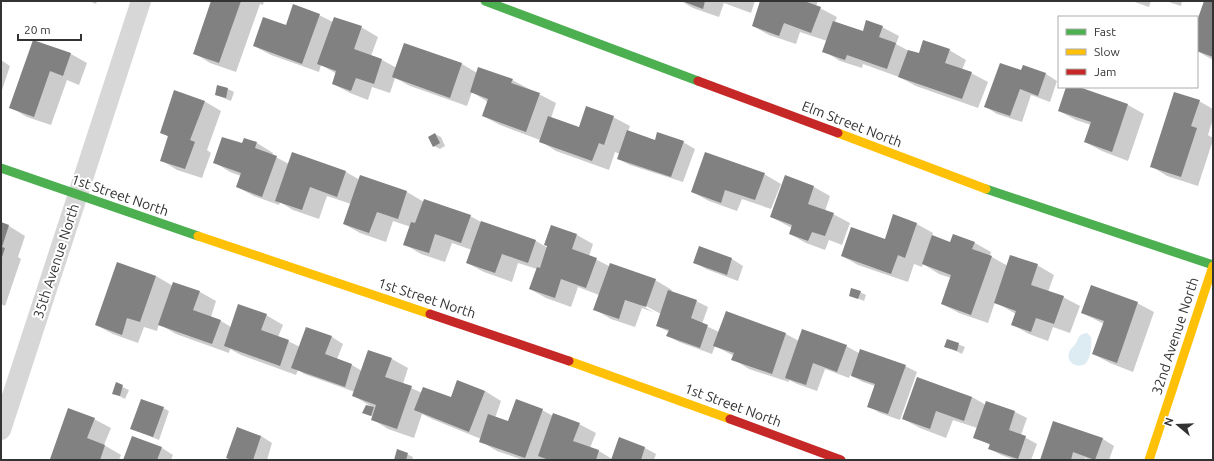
<svg xmlns="http://www.w3.org/2000/svg" width="1214" height="461" font-family="Ubuntu,sans-serif">
<rect width="100%" height="100%" fill="#fff"/>
<path fill="#ddebf3" d="M1087 333 1091 337C1092 344 1091 359 1085 364 1077 369 1066 362 1069 353 1070 348 1074 347 1076 343 1079 337 1079 334 1087 333Z"/>
<path fill="#0003" d="M89 1H97L96 4Z
M212 1H264L263 5 260 4 236 72 210 63 194 53Z
M681 1H755L751 13 724 3 719 17 693 8Z
M761 1H818L816 6 837 17 835 22 863 32 882 27 899 36 896 44 909 51 919 55 949 50 966 60 962 70 971 73 988 82 978 108 916 86 899 77 863 64 862 68 840 61 824 51 827 41 800 32 796 44 769 35 753 26Z
M1132 1H1151L1149 7Z
M1166 1H1182L1181 6Z
M1205 1H1213V60L1197 51V36L1199 29 1197 28V24Z
M319 15 333 22 361 27 378 37 371 56 382 60 397 68 405 44 462 64 477 73 512 80 556 103 551 118 580 128 613 117 630 126 628 131 655 141 683 142 695 149 683 182 630 165 618 159 620 154 615 152 609 170 556 151 540 141V140L500 125 483 116 488 102 472 92 467 106 410 86 395 78 390 93 372 87 368 100 350 93 333 84 337 74 321 65 319 72 271 55 254 46 286 26Z
M34 41 71 54 87 63 79 85 67 80 51 125 27 117 10 107Z
M1 60 10 66 1 93Z
M1024 66 1046 74 1057 81 1050 102 1031 95 1022 122 997 114 986 107 1022 71Z
M218 86 228 89 234 92 231 101 216 95Z
M1067 87H1076L1128 105 1144 114 1128 161 1102 151 1085 142 1091 125 1076 120 1059 111Z
M204 101 221 111 207 150 211 153 202 178 177 170 161 160 169 137 161 132Z
M1199 101 1213 109V119L1208 135 1213 138V140L1198 186 1167 176 1151 166Z
M435 134 441 137 445 146 440 149 434 146Z
M257 143 273 153 272 155 289 164 293 154 346 172 360 180 361 176 407 192 424 202 470 216 481 222 536 241 548 248 577 235 593 244 589 256 609 266 655 280 672 290 671 292 696 301 708 307 702 324 719 332 726 313 786 334 799 341 846 346 859 353 905 366 917 372 900 420 880 413 868 406 875 386 863 382 850 375 849 378 825 369 817 391 797 384 789 380V382L749 369 733 359 734 356 715 346 712 354 679 342 668 336 669 332 657 326 661 314 642 304 641 305 653 312 642 308 635 327 611 319 594 309 599 295 578 287 571 307 546 298 530 289 537 269 518 263 512 282 484 272 467 263 472 250 452 243 445 262 421 254 404 244 411 227 393 221 386 242 360 233 344 224 351 204 327 196 319 219 293 210 280 202 279 205 254 196 237 187 241 176 230 172 214 162 242 145Z
M764 174 781 184 771 209 742 199 737 211 709 201 692 192Z
M814 187 830 196 825 211 833 214 850 223 842 245 829 240 825 250 806 243 790 234 792 228 771 217Z
M894 215 917 224 933 233 932 236 951 243H975L991 252 990 256 1008 266 1037 265 1054 275 1048 292 1063 297 1080 306 1070 333 1053 327 1048 341 1029 334 1013 325 1016 314 995 302 988 323 959 313 942 304 951 278 939 274 923 264 922 267 914 264 908 282 858 265 842 256 885 240Z
M1 223 9 226 25 236 18 257 21 259 5 306 1 304Z
M700 248 732 259 743 266 738 281 706 269 694 262Z
M118 263 156 276 173 286 174 283 200 292 216 301 211 317 221 321 231 327 266 315 283 325 278 337 288 341 300 347 306 329 332 337 343 344 337 359 352 365 362 371 369 351 392 359 408 368 403 384 422 393 451 399 458 381 485 391 501 401 495 418 509 422 542 410 553 416 579 424 596 433 590 448 599 451 612 459 620 439 645 448 656 454 654 460H546L545 459 544 460H523L497 451 480 441 481 439 432 419 422 414 414 438 388 429 372 419 373 417 364 413 372 407 354 396 355 392 304 374 298 370 296 375 241 355 230 349 229 353 176 334 159 324 157 331 144 327 138 343 113 334 96 325Z
M860 292 866 295 864 301 850 295Z
M1137 303 1154 312 1133 372 1110 363 1093 354 1104 324 1082 313Z
M948 340 965 347 962 354 946 346Z
M918 378 972 397 986 405 987 402 1015 412 1027 418 1021 435 1037 444 1031 460H1015L1001 455 989 448 990 445 974 437 977 428 953 420 946 438 920 428 903 419Z
M116 384 129 390 125 399 113 393Z
M163 408 169 411 159 440 132 429Z
M94 419 111 428 104 445 121 455 119 460H54L52 459Z
M1054 422 1103 439 1114 446 1109 460H1091L1085 458 1084 460H1041Z
M238 428 261 436 272 443 267 460H232L227 457Z
M162 448 173 455 171 460H124Z
M398 450 413 457 412 460H395Z"/>
<path fill="#818181" d="M211 1H241L219 63 193 54Z
M682 1H705L703 9Z
M760 1H804L821 7 811 33 784 23 779 36 752 26Z
M1204 1H1213V57L1197 51V33L1198 29H1197V21Z
M293 4 320 14 302 64 253 46 263 17 286 25Z
M334 17 362 26 354 49 382 59 374 84 356 78 351 91 332 84 336 71 317 64Z
M866 20 883 26 879 37 896 43 887 69 847 55 845 60 822 52 833 21 863 31Z
M33 40 71 53 63 76 50 71 34 117 9 108Z
M923 40 950 49 945 63 972 72 962 99 898 77 908 50 919 53Z
M404 43 462 63 450 98 392 77Z
M1000 63 1021 70 1023 65 1046 73 1038 96 1020 89 1010 116 984 107Z
M478 67 513 79 511 83 540 93 526 132 482 116 488 99 470 92Z
M217 85 228 88 226 98 215 95Z
M1066 87H1079L1128 104 1112 152 1084 142 1091 122 1058 111Z
M174 90 205 101 190 140 195 142 185 169 160 161 168 136 160 133Z
M1174 92 1200 100 1191 126 1197 128 1181 177 1150 167Z
M586 106 614 116 604 145 599 143 592 161 539 142 548 116 579 127Z
M627 130 655 140 657 132 684 141 671 177 617 159Z
M435 133 440 143 433 147 428 137Z
M222 137 242 143 244 138 257 142 255 148 277 156 262 197 236 187 241 173 213 163Z
M292 152 346 171 337 197 310 187 302 210 275 201Z
M705 152 765 173 755 200 725 190 721 203 691 192Z
M360 175 407 191 398 219 377 212 369 233 343 224Z
M785 175 814 186 808 204 834 213 825 236 812 232 808 241 789 234 792 225 770 217Z
M424 199 471 215 461 243 435 234 429 253 403 245 411 222 415 223Z
M893 214 917 223 905 258 898 255 891 274 841 256 851 227 885 239Z
M481 221 536 240 528 263 502 254 495 273 466 263Z
M1 222 9 225 2 247 5 248 1 260Z
M551 225 577 234 572 249 597 258 586 288 561 279 555 298 529 289 537 267 540 268 547 246 544 245Z
M953 234 975 242 972 249 992 256 971 315 941 304 951 275 922 264 932 235 950 242Z
M699 246 732 258 727 275 693 263Z
M1010 255 1038 264 1031 285 1064 296 1054 324 1036 318 1031 332 1011 325 1016 311 994 303Z
M117 262 156 276 140 322 127 318 122 335 95 325Z
M610 263 656 279 646 307 625 300 619 319 593 310Z
M173 282 200 291 193 310 221 320 212 344 158 325Z
M1091 285 1138 302 1117 363 1092 354 1104 321 1081 313Z
M851 288 861 291 858 299 849 296Z
M668 290 697 300 691 318 708 325 700 348 666 336 669 330 656 326Z
M238 304 267 314 261 330 289 340 280 366 224 346Z
M726 311 786 333 772 374 731 360 734 353 713 346Z
M306 327 332 336 325 354 352 364 345 387 291 368Z
M802 329 847 345 837 372 813 363 806 385 785 378Z
M947 339 959 343 957 351 944 347Z
M860 349 906 365 888 414 867 407 875 384 851 376Z
M368 350 392 358 385 377 412 386 397 429 371 420 376 405 352 396Z
M917 377 972 397 964 421 936 411 930 429 902 419Z
M457 380 485 391 469 432 414 410 423 387 451 397Z
M116 382 123 385 120 396 112 394Z
M141 399 164 407 153 437 130 429Z
M516 399 543 409 525 458 479 442 488 414 508 421Z
M986 401 1015 411 1009 430 1026 436 1018 459 988 449 990 444 973 438Z
M366 405 374 407 371 416 362 413Z
M68 408 95 418 87 438 105 445 100 460 50 459Z
M553 413 580 423 573 441 599 450 596 460H549L538 456Z
M1053 421 1103 438 1095 460 1073 452 1071 460H1040Z
M237 427 261 436 253 460H232L226 458Z
M132 436 162 447 157 460H123Z
M619 437 645 447 641 460H611Z
M397 449 408 453 406 460H394Z"/>
<g fill="none" stroke-linecap="round" stroke-linejoin="round">
<path stroke="#d7d7d7" stroke-width="20" d="M1 430 141 1"/>
<path stroke="#4caf50" stroke-width="9" d="M485 1 698 81
M1 168 198 236
M986 189 1213 265"/>
<path stroke="#ffc107" stroke-width="9" d="M838 133 986 189
M198 236 430 314
M569 361 730 419
M1149 460 1213 266"/>
<path stroke="#c62828" stroke-width="9" d="M698 81 838 133
M430 314 569 361
M730 419 841 460"/>
</g>
<g text-anchor="middle" stroke-width="4" stroke-linejoin="round" paint-order="stroke">
<g font-size="14" fill="#333" stroke="#fff">
<text transform="translate(852 124) rotate(21)" y="5">Elm Street North</text>
<text transform="translate(120 195) rotate(19)" y="5">1st Street North</text>
<text transform="translate(56 261) rotate(-72)" y="5">35th Avenue North</text>
<text transform="translate(427 298) rotate(18)" y="5">1st Street North</text>
<text transform="translate(1175 336) rotate(-72)" y="5">32nd Avenue North</text>
<text transform="translate(733 405) rotate(20)" y="5">1st Street North</text>
</g>
</g>
<rect width="1214" height="461" fill="none" stroke="#333333" stroke-width="4"/>
<rect x="1058" y="16" width="140" height="72" fill="#ffffff" stroke="#adadad"/>
<rect x="1066" y="29" width="20" height="6" fill="#4caf50" stroke="#adadad"/>
<text x="1094" y="36" font-size="12" fill="#333333">Fast</text>
<rect x="1066" y="49" width="20" height="6" fill="#ffc107" stroke="#adadad"/>
<text x="1094" y="56" font-size="12" fill="#333333">Slow</text>
<rect x="1066" y="69" width="20" height="6" fill="#c62828" stroke="#adadad"/>
<text x="1094" y="76" font-size="12" fill="#333333">Jam</text>
<g transform="translate(1178 425) rotate(289)" stroke="#ffffff" stroke-width="3" paint-order="stroke">
<path d="M0-3L7 15L0 10L-7 15Z" fill="#333333"/>
<text y="-6" font-size="11" font-weight="bold" text-anchor="middle" fill="#333333">N</text>
</g>
<path d="M18 34v6h63v-6" fill="none" stroke="#333333" stroke-width="2"/>
<text x="24" y="34" font-size="12" fill="#333333" stroke="#ffffff" stroke-width="3" paint-order="stroke">20 m</text>
</svg>
